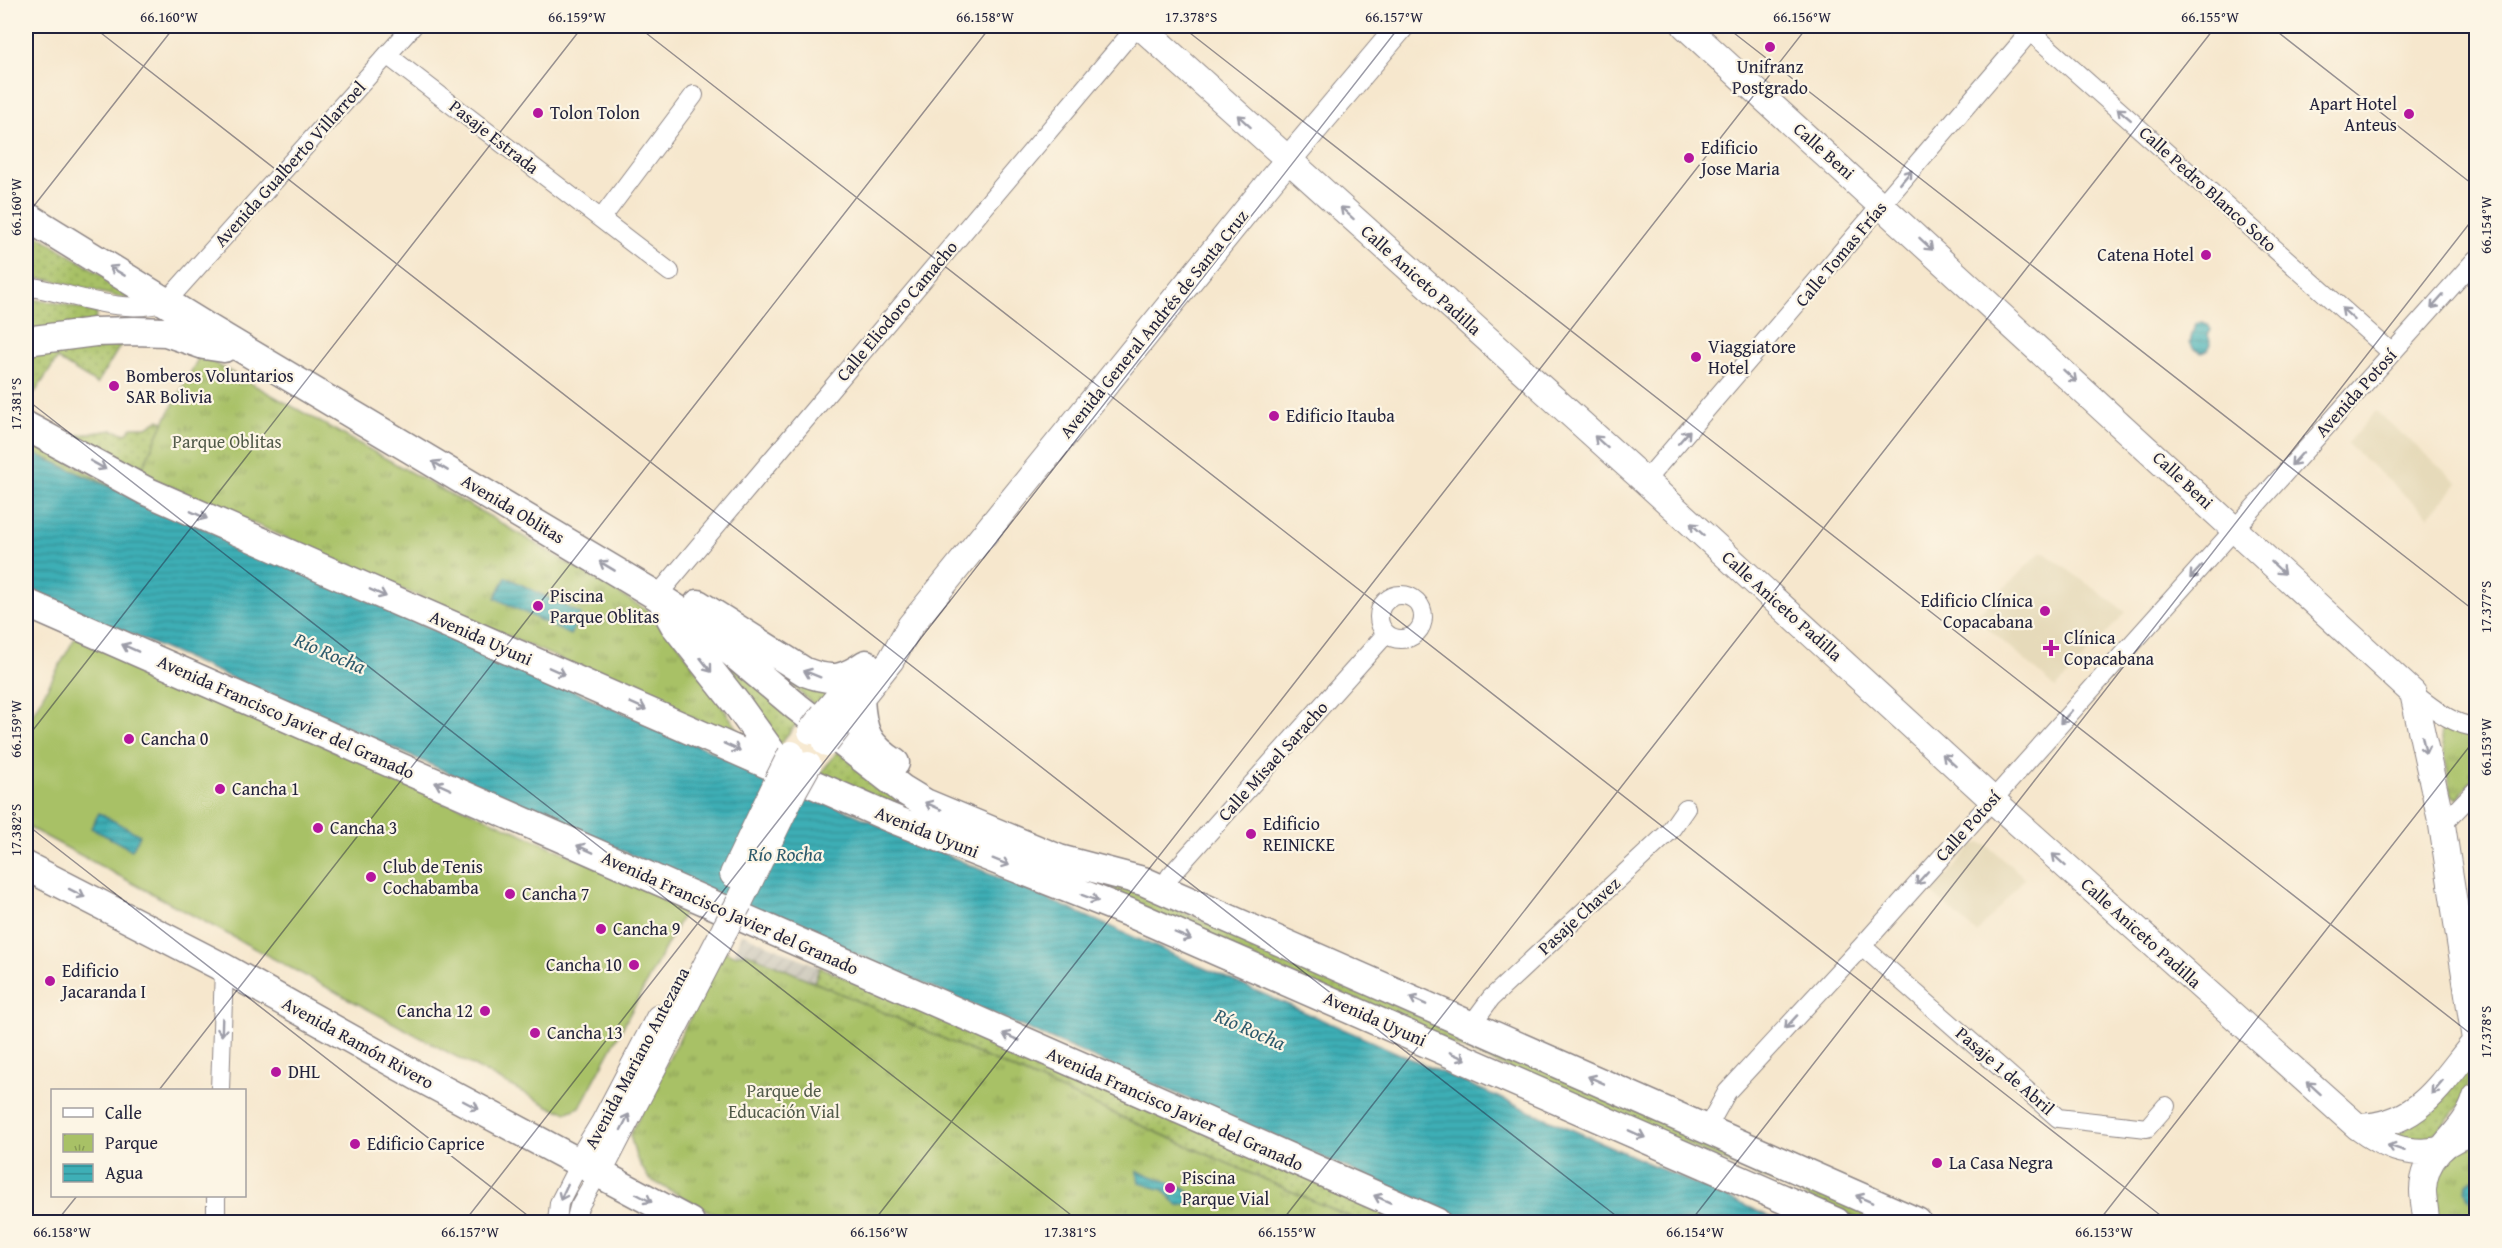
<svg xmlns="http://www.w3.org/2000/svg" width="2502" height="1248" font-family="'Gentium Book Plus',serif">
<defs>
<pattern id="industrial-furrows" width="10" height="10" patternUnits="userSpaceOnUse" patternTransform="scale(1.5)"><rect width="10" height="10" fill="#c8c4b8"/><path d="M-1 1l2-2M0 10L10 0M9 11l2-2" fill="none" stroke="#aca89f"/></pattern>
<pattern id="grass-dots" width="8" height="8" patternUnits="userSpaceOnUse" patternTransform="scale(1.5)"><rect width="8" height="8" fill="#a8c166"/><path d="M2 2h.1M6 6h.1" fill="none" stroke="#889c55" stroke-width="1.8" stroke-linecap="round"/></pattern>
<pattern id="park-tufts" width="24" height="20" patternUnits="userSpaceOnUse" patternTransform="scale(1.5)"><rect width="24" height="20" fill="#a8c166"/><path d="M3 7l-1-3M5 7V3M7 7l1-3M15 17l-1-3M17 17v-4M19 17l1-3" fill="none" stroke="#889c55"/></pattern>
<pattern id="water-rules" width="6" height="5" patternUnits="userSpaceOnUse" patternTransform="scale(1.5)"><rect width="6" height="5" fill="#3eafb6"/><path d="M0 2.5h6" fill="none" stroke="#348e95"/></pattern>
</defs>
<rect width="100%" height="100%" fill="#fcf5e5"/>
<filter id="ink" filterUnits="userSpaceOnUse"><feTurbulence type="fractalNoise" baseFrequency=".0167" numOctaves="2"/><feDisplacementMap in="SourceGraphic" scale="12" xChannelSelector="R" yChannelSelector="G"/><feConvolveMatrix kernelMatrix="1 2 1 2 8 2 1 2 1" color-interpolation-filters="sRGB"/></filter>
<filter id="wash" filterUnits="userSpaceOnUse"><feTurbulence type="fractalNoise" baseFrequency=".008" numOctaves="4" result="noise"/><feDisplacementMap in="SourceGraphic" scale="24" xChannelSelector="R" yChannelSelector="G"/><feGaussianBlur stdDeviation="1.35" result="paint"/><feColorMatrix in="noise" values="0 0 0 0 0 0 0 0 0 0 0 0 0 0 0 0 0 1.4 0 .05"/><feComposite in="paint" operator="in"/></filter>
<g filter="url(#wash)">
<rect width="100%" height="100%" fill="#f6e7cd"/>
<path fill="#e6daba" d="M2376 411 2458 483 2429 516 2347 444Z
M2042 551 2126 612 2056 688 1975 617Z
M1981 843 1988 846 2025 878 1977 933 1932 893 1973 845Z"/>
<path fill="url(#industrial-furrows)" d="M741 933 820 967 814 982 748 953 734 955Z"/>
<path fill="url(#grass-dots)" stroke="#657250" stroke-width="1.5" d="M26 228 138 297 122 298 52 280 26 277Z
M26 298 63 304 97 313 95 321 26 332Z
M123 341 97 384 57 359 36 391 26 399V353Z
M158 420 164 422 140 473 72 436 113 430 126 434 132 427H147Z
M26 438 139 501 26 450Z
M712 618 834 685 819 709Z
M690 631 799 721 778 746Z
M837 752 1127 888 1891 1222H1865L821 773Z
M820 967 1412 1222H1361L814 982Z
M2464 1072H2468V1086L2460 1105 2435 1133 2418 1140 2394 1135C2425 1123 2443 1097 2464 1072Z"/>
<path fill="url(#park-tufts)" stroke="#657250" stroke-width="1.5" d="M200 355 489 516 660 618 747 742 140 473 164 422Z
M2446 727 2455 731 2476 736V775L2458 798 2452 796 2441 733 2442 728Z
M724 951 734 955 748 953 1361 1222H729L649 1179 636 1157 630 1135Z
M2476 1145V1222H2435C2434 1199 2432 1168 2454 1152 2459 1148 2470 1147 2476 1145Z"/>
<path fill="#a8c166" stroke="#657250" stroke-width="1.5" d="M76 636 687 907 580 1107 568 1112 554 1109 26 826V726Z"/>
<path fill="url(#water-rules)" stroke="#306878" stroke-width="1.5" d="M2202 322 2208 324 2211 330 2208 335 2211 344 2208 350 2202 353 2194 349 2190 342 2195 324Z
M26 450 1782 1222H1471L752 909 387 745 26 589Z
M506 577 581 614 570 635 495 598Z
M99 813 140 835 132 850 91 828Z
M1137 1171 1185 1188 1190 1193 1196 1203 1178 1206 1163 1190 1139 1183Z
M2476 1177V1204L2468 1198 2465 1190 2468 1182Z"/>
</g>
<g filter="url(#ink)">
<g fill="none" stroke-linecap="round" stroke-linejoin="round">
<defs>
<path id="minor" d="M2024 26 2392 353
M387 55 670 272
M601 219 694 95
M26 286C73 293 119 316 166 302L413 26
M1645 481 2035 26
M1379 617a22 22 0 1 1 44 0a22 22 0 1 1-44 0Z
M657 596 1137 26
M2413 693C2432 707 2452 725 2476 727
M2442 825 2476 790
M1163 889 1170 876 1386 634
M1862 946 2058 1118 2147 1128 2166 1106
M1471 1025 1491 998 1670 831 1686 808
M220 1090 224 968
M1707 1128 1727 1092 1862 946 2476 259
M216 1222V1196
M557 1222 559 1203 579 1164
M575 1222 579 1207 598 1174"/>
<path id="secondary" d="M1140 26 1645 481 2008 814 2358 1127C2384 1146 2406 1156 2440 1150
M1685 26 2413 693 2442 825 2476 1046
M824 714 865 665
M847 715 891 660 910 626 1272 179 1401 26
M733 874 777 782
M739 903 794 790
M2358 1127C2420 1125 2439 1085 2475 1042
M2446 1144C2459 1129 2471 1116 2476 1097
M579 1164 604 1123 659 1018
M598 1174 726 927
M2426 1222C2426 1211 2423 1201 2423 1190 2424 1159 2447 1136 2476 1133"/>
<path id="primary" d="M26 216 206 327 657 596 692 619 797 707 902 789 925 803 1059 859 1143 881 1917 1222
M26 341 95 332 134 331 166 332 204 345 224 348
M26 426 146 491 888 817 1130 913 1836 1222
M26 603 1436 1222
M698 604 805 672C832 682 843 680 866 664
M665 608 674 624 739 707 785 771
M860 699C862 732 867 745 895 763
M26 866 224 968 419 1077 690 1222"/>
</defs>
<use href="#minor" stroke="#8c8484" stroke-width="20"/>
<use href="#secondary" stroke="#8c8484" stroke-width="28"/>
<use href="#primary" stroke="#8c8484" stroke-width="31"/>
<use href="#minor" stroke="#fff" stroke-width="18"/>
<use href="#secondary" stroke="#fff" stroke-width="26"/>
<use href="#primary" stroke="#fff" stroke-width="28"/>
<defs>
<path id="secondary-bridge" d="M811 731 824 714
M826 743 839 726
M777 782 791 754
M794 790 808 765
M726 927 739 903"/>
</defs>
<use href="#secondary-bridge" stroke="#8c8484" stroke-width="28" stroke-linecap="butt"/>
<use href="#secondary-bridge" stroke="#fff" stroke-width="26"/>
</g>
<defs><path id="oneway-shaft" d="M-6 0H5M1.5-3L5.5 0L1.5 3" fill="none" stroke-width="1.6" stroke-linecap="round" stroke-linejoin="round" transform="scale(1.5)"/></defs>
<g stroke="#9c9ca7">
<use href="#oneway-shaft" transform="translate(2124 114) rotate(-139)"/>
<use href="#oneway-shaft" transform="translate(1244 121) rotate(-138)"/>
<use href="#oneway-shaft" transform="translate(1906 177) rotate(-50)"/>
<use href="#oneway-shaft" transform="translate(1347 213) rotate(-138)"/>
<use href="#oneway-shaft" transform="translate(1926 244) rotate(43)"/>
<use href="#oneway-shaft" transform="translate(117 271) rotate(-149)"/>
<use href="#oneway-shaft" transform="translate(2437 302) rotate(132)"/>
<use href="#oneway-shaft" transform="translate(2348 314) rotate(-138)"/>
<use href="#oneway-shaft" transform="translate(2070 376) rotate(43)"/>
<use href="#oneway-shaft" transform="translate(1684 437) rotate(-49)"/>
<use href="#oneway-shaft" transform="translate(1601 442) rotate(-138)"/>
<use href="#oneway-shaft" transform="translate(2297 459) rotate(132)"/>
<use href="#oneway-shaft" transform="translate(98 465) rotate(29)"/>
<use href="#oneway-shaft" transform="translate(440 466) rotate(-149)"/>
<use href="#oneway-shaft" transform="translate(199 515) rotate(24)"/>
<use href="#oneway-shaft" transform="translate(1697 529) rotate(-138)"/>
<use href="#oneway-shaft" transform="translate(607 566) rotate(-149)"/>
<use href="#oneway-shaft" transform="translate(2278 568) rotate(43)"/>
<use href="#oneway-shaft" transform="translate(2196 572) rotate(133)"/>
<use href="#oneway-shaft" transform="translate(378 593) rotate(24)"/>
<use href="#oneway-shaft" transform="translate(130 648) rotate(-156)"/>
<use href="#oneway-shaft" transform="translate(706 665) rotate(52)"/>
<use href="#oneway-shaft" transform="translate(557 671) rotate(24)"/>
<use href="#oneway-shaft" transform="translate(812 674) rotate(-158)"/>
<use href="#oneway-shaft" transform="translate(638 706) rotate(24)"/>
<use href="#oneway-shaft" transform="translate(2066 717) rotate(132)"/>
<use href="#oneway-shaft" transform="translate(2424 745) rotate(78)"/>
<use href="#oneway-shaft" transform="translate(732 747) rotate(24)"/>
<use href="#oneway-shaft" transform="translate(1949 760) rotate(-138)"/>
<use href="#oneway-shaft" transform="translate(443 786) rotate(-156)"/>
<use href="#oneway-shaft" transform="translate(933 806) rotate(-156)"/>
<use href="#oneway-shaft" transform="translate(585 849) rotate(-156)"/>
<use href="#oneway-shaft" transform="translate(2059 860) rotate(-138)"/>
<use href="#oneway-shaft" transform="translate(1001 862) rotate(22)"/>
<use href="#oneway-shaft" transform="translate(1922 878) rotate(132)"/>
<use href="#oneway-shaft" transform="translate(77 893) rotate(27)"/>
<use href="#oneway-shaft" transform="translate(1090 898) rotate(21)"/>
<use href="#oneway-shaft" transform="translate(1183 936) rotate(23)"/>
<use href="#oneway-shaft" transform="translate(1418 1001) rotate(-156)"/>
<use href="#oneway-shaft" transform="translate(1791 1022) rotate(133)"/>
<use href="#oneway-shaft" transform="translate(222 1027) rotate(92)"/>
<use href="#oneway-shaft" transform="translate(1011 1037) rotate(-156)"/>
<use href="#oneway-shaft" transform="translate(1458 1056) rotate(24)"/>
<use href="#oneway-shaft" transform="translate(1596 1080) rotate(-156)"/>
<use href="#oneway-shaft" transform="translate(2437 1087) rotate(130)"/>
<use href="#oneway-shaft" transform="translate(2314 1088) rotate(-138)"/>
<use href="#oneway-shaft" transform="translate(471 1105) rotate(28)"/>
<use href="#oneway-shaft" transform="translate(625 1122) rotate(-63)"/>
<use href="#oneway-shaft" transform="translate(1637 1134) rotate(24)"/>
<use href="#oneway-shaft" transform="translate(2396 1148) rotate(-162)"/>
<use href="#oneway-shaft" transform="translate(564 1192) rotate(115)"/>
<use href="#oneway-shaft" transform="translate(644 1198) rotate(28)"/>
<use href="#oneway-shaft" transform="translate(1382 1199) rotate(-156)"/>
<use href="#oneway-shaft" transform="translate(1864 1199) rotate(-156)"/>
</g>
</g>
<path fill="none" stroke="#22223b" stroke-width="1.5" stroke-opacity="0.45" d="M92 26 1624 1222M637 26 2169 1222M1181 26 2476 1038M1725 26 2476 612M2270 26 2476 187M26 216 175 26M26 399 1080 1222M26 739 583 26M26 824 536 1222M159 1090 991 26M56 1222 77 1196M464 1222 1400 26M873 1222 1808 26M1281 1222 2216 26M1690 1222 2476 215M2098 1222 2476 738"/>
<g fill="#b5179e" stroke="#fcf5e5" stroke-width="2">
<circle cx="1770" cy="47" r="6"/>
<circle cx="538" cy="113" r="6"/>
<circle cx="2409" cy="114" r="6"/>
<circle cx="1689" cy="158" r="6"/>
<circle cx="2206" cy="255" r="6"/>
<circle cx="1696" cy="357" r="6"/>
<circle cx="114" cy="386" r="6"/>
<circle cx="1274" cy="416" r="6"/>
<circle cx="538" cy="606" r="6"/>
<circle cx="2045" cy="611" r="6"/>
<path d="M2048 639h6v6h6v6h-6v6h-6v-6h-6v-6h6z"/>
<circle cx="129" cy="739" r="6"/>
<circle cx="220" cy="789" r="6"/>
<circle cx="318" cy="828" r="6"/>
<circle cx="1251" cy="834" r="6"/>
<circle cx="371" cy="877" r="6"/>
<circle cx="510" cy="894" r="6"/>
<circle cx="601" cy="929" r="6"/>
<circle cx="634" cy="965" r="6"/>
<circle cx="50" cy="981" r="6"/>
<circle cx="485" cy="1011" r="6"/>
<circle cx="535" cy="1033" r="6"/>
<circle cx="276" cy="1072" r="6"/>
<circle cx="355" cy="1144" r="6"/>
<circle cx="1937" cy="1163" r="6"/>
<circle cx="1170" cy="1188" r="6"/>
</g>
<g text-anchor="middle" stroke-width="4.5" stroke-linejoin="round" paint-order="stroke">
<g font-size="18" fill="#22223b" stroke="#fcf5e5" text-anchor="start">
<text x="1770" y="73" text-anchor="middle">Unifranz<tspan x="1770" dy="21">Postgrado</tspan></text>
<text x="2397" y="110" text-anchor="end">Apart Hotel<tspan x="2397" dy="21">Anteus</tspan></text>
<text x="550" y="119">Tolon Tolon</text>
<text x="1701" y="154">Edificio<tspan x="1701" dy="21">Jose Maria</tspan></text>
<text x="2194" y="261" text-anchor="end">Catena Hotel</text>
<text x="1708" y="353">Viaggiatore<tspan x="1708" dy="21">Hotel</tspan></text>
<text x="126" y="382">Bomberos Voluntarios<tspan x="126" dy="21">SAR Bolivia</tspan></text>
<text x="1286" y="422">Edificio Itauba</text>
<text x="550" y="602">Piscina<tspan x="550" dy="21">Parque Oblitas</tspan></text>
<text x="2033" y="607" text-anchor="end">Edificio Clínica<tspan x="2033" dy="21">Copacabana</tspan></text>
<text x="2064" y="644">Clínica<tspan x="2064" dy="21">Copacabana</tspan></text>
<text x="141" y="745">Cancha 0</text>
<text x="232" y="795">Cancha 1</text>
<text x="1263" y="830">Edificio<tspan x="1263" dy="21">REINICKE</tspan></text>
<text x="330" y="834">Cancha 3</text>
<text x="383" y="873">Club de Tenis<tspan x="383" dy="21">Cochabamba</tspan></text>
<text x="522" y="900">Cancha 7</text>
<text x="613" y="935">Cancha 9</text>
<text x="622" y="971" text-anchor="end">Cancha 10</text>
<text x="62" y="977">Edificio<tspan x="62" dy="21">Jacaranda I</tspan></text>
<text x="473" y="1017" text-anchor="end">Cancha 12</text>
<text x="547" y="1039">Cancha 13</text>
<text x="288" y="1078">DHL</text>
<text x="367" y="1150">Edificio Caprice</text>
<text x="1949" y="1169">La Casa Negra</text>
<text x="1182" y="1184">Piscina<tspan x="1182" dy="21">Parque Vial</tspan></text>
</g>
<g font-size="18" fill="#22223b" stroke="#fcf5e5">
<text transform="translate(494 137) rotate(38)" y="6">Pasaje Estrada</text>
<text transform="translate(1824 151) rotate(42)" y="6">Calle Beni</text>
<text transform="translate(290 164) rotate(-48)" y="6">Avenida Gualberto Villarroel</text>
<text transform="translate(2208 189) rotate(42)" y="6">Calle Pedro Blanco Soto</text>
<text transform="translate(1841 254) rotate(-50)" y="6">Calle Tomas Frías</text>
<text transform="translate(1421 280) rotate(42)" y="6">Calle Aniceto Padilla</text>
<text transform="translate(897 311) rotate(-50)" y="6">Calle Eliodoro Camacho</text>
<text transform="translate(1154 324) rotate(-51)" y="6">Avenida General Andrés de Santa Cruz</text>
<text transform="translate(2356 393) rotate(-48)" y="6">Avenida Potosí</text>
<text transform="translate(2183 480) rotate(43)" y="6">Calle Beni</text>
<text transform="translate(513 509) rotate(31)" y="6">Avenida Oblitas</text>
<text transform="translate(1782 606) rotate(42)" y="6">Calle Aniceto Padilla</text>
<text transform="translate(481 638) rotate(24)" y="6">Avenida Uyuni</text>
<text transform="translate(286 717) rotate(24)" y="6">Avenida Francisco Javier del Granado</text>
<text transform="translate(1273 761) rotate(-48)" y="6">Calle Misael Saracho</text>
<text transform="translate(1968 826) rotate(-48)" y="6">Calle Potosí</text>
<text transform="translate(927 832) rotate(22)" y="6">Avenida Uyuni</text>
<text transform="translate(730 913) rotate(24)" y="6">Avenida Francisco Javier del Granado</text>
<text transform="translate(1579 916) rotate(-43)" y="6">Pasaje Chavez</text>
<text transform="translate(2141 933) rotate(42)" y="6">Calle Aniceto Padilla</text>
<text transform="translate(1375 1019) rotate(24)" y="6">Avenida Uyuni</text>
<text transform="translate(358 1043) rotate(29)" y="6">Avenida Ramón Rivero</text>
<text transform="translate(637 1058) rotate(-62)" y="6">Avenida Mariano Antezana</text>
<text transform="translate(2005 1071) rotate(41)" y="6">Pasaje 1 de Abril</text>
<text transform="translate(1175 1109) rotate(24)" y="6">Avenida Francisco Javier del Granado</text>
</g>
<g font-size="18" fill="#515a4a" stroke="#fcf5e5">
<text x="227" y="448">Parque Oblitas</text>
<text x="784" y="1097">Parque de<tspan x="784" dy="21">Educación Vial</tspan></text>
</g>
<g font-size="20" font-style="italic" fill="#2d5a6c" stroke="#fcf5e5">
<text transform="translate(330 653) rotate(23)" y="7">Río Rocha</text>
<text x="785" y="861">Río Rocha</text>
<text transform="translate(1250 1029) rotate(24)" y="7">Río Rocha</text>
</g>
</g>
<rect width="2502" height="1248" fill="none" stroke="#fcf5e5" stroke-width="66"/>
<rect x="51" y="1089" width="195" height="108" fill="#fcf5e5" stroke="#a5a1a1" stroke-width="1.5"/>
<rect x="63" y="1108" width="30" height="9" fill="#ffffff" stroke="#a5a1a1" stroke-width="1.5"/>
<text x="105" y="1119" font-size="18" fill="#22223b">Calle</text>
<rect x="63" y="1134" width="30" height="18" fill="url(#park-tufts)" stroke="#a5a1a1" stroke-width="1.5"/>
<text x="105" y="1149" font-size="18" fill="#22223b">Parque</text>
<rect x="63" y="1164" width="30" height="18" fill="url(#water-rules)" stroke="#a5a1a1" stroke-width="1.5"/>
<text x="105" y="1179" font-size="18" fill="#22223b">Agua</text>
<rect x="33" y="33" width="2436" height="1182" fill="none" stroke="#22223b" stroke-width="2"/>
<g font-size="15" text-anchor="middle" fill="#22223b">
<text x="169" y="22">66.160°W</text>
<text x="577" y="22">66.159°W</text>
<text x="985" y="22">66.158°W</text>
<text x="1191" y="22">17.378°S</text>
<text x="1394" y="22">66.157°W</text>
<text x="1802" y="22">66.156°W</text>
<text x="2210" y="22">66.155°W</text>
<text transform="translate(16 207) rotate(-90)" y="5">66.160°W</text>
<text transform="translate(2486 225) rotate(-90)" y="5">66.154°W</text>
<text transform="translate(16 404) rotate(-90)" y="5">17.381°S</text>
<text transform="translate(2486 607) rotate(-90)" y="5">17.377°S</text>
<text transform="translate(16 729) rotate(-90)" y="5">66.159°W</text>
<text transform="translate(2486 747) rotate(-90)" y="5">66.153°W</text>
<text transform="translate(16 830) rotate(-90)" y="5">17.382°S</text>
<text transform="translate(2486 1032) rotate(-90)" y="5">17.378°S</text>
<text x="62" y="1237">66.158°W</text>
<text x="470" y="1237">66.157°W</text>
<text x="879" y="1237">66.156°W</text>
<text x="1070" y="1237">17.381°S</text>
<text x="1287" y="1237">66.155°W</text>
<text x="1695" y="1237">66.154°W</text>
<text x="2104" y="1237">66.153°W</text>
</g>
</svg>
